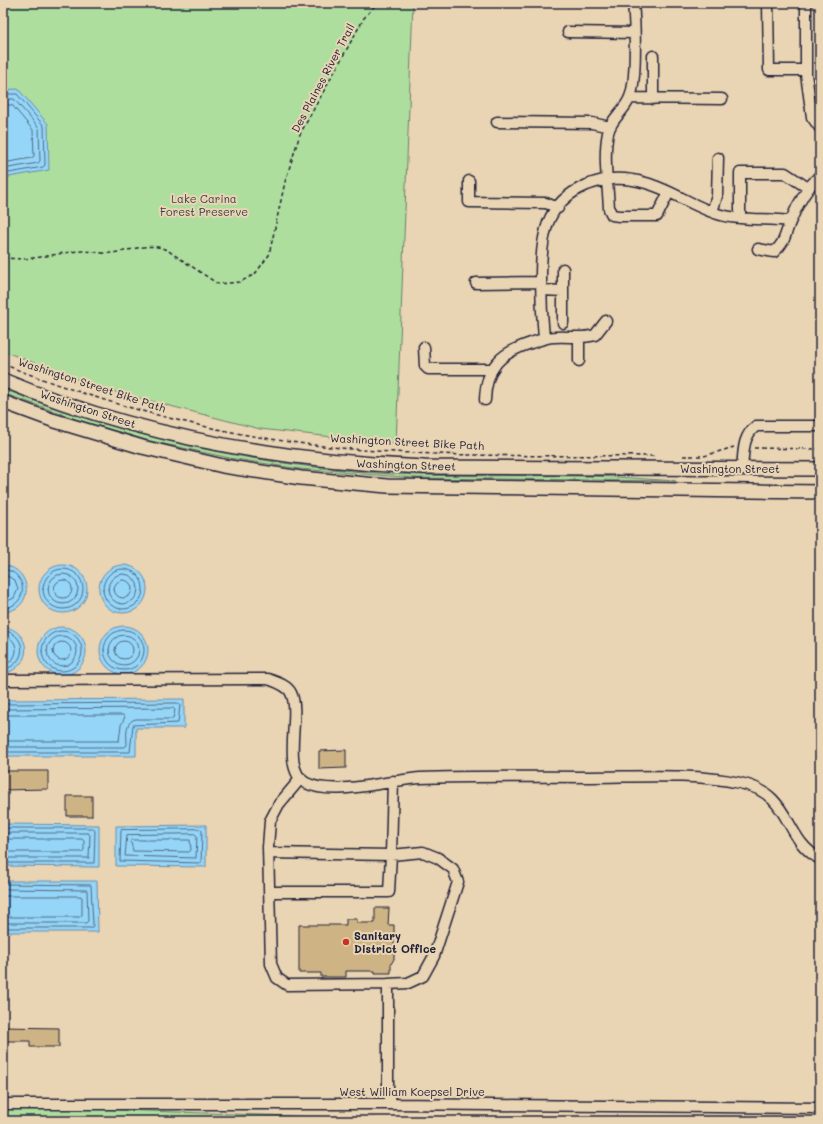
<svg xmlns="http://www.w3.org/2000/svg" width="823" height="1124" font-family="Mali,sans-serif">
<rect width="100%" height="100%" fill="#e9d4b3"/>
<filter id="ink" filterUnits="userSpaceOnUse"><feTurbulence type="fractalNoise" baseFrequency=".025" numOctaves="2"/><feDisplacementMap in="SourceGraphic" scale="8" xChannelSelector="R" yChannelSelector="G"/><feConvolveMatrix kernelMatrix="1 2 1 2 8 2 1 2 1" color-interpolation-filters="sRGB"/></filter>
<g filter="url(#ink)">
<path fill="#aede9d" stroke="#68806c" d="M3 3H413L396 444 260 429 100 388 3 351Z
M3 389C127 438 258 466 391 474 454 477 517 475 580 476 612 476 644 479 676 481L414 478 300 469 230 458 146 440 76 419 3 393Z
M3 1106 376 1119V1121H3Z"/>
<path fill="#95d5f7" stroke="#678dac" d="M18 89 48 124 49 170 3 178V90Z
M39 589a24 24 0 1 1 48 0a24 24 0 1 1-48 0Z
M3 565C34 569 34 611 3 612Z
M99 589a24 24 0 1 1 48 0a24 24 0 1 1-48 0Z
M3 626C33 632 33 666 4 674Z
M100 650a24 24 0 1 1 48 0a24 24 0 1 1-48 0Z
M38 651a24 24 0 1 1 48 0a24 24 0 1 1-48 0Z
M184 699V728H136V756H3V700Z
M3 824 99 825V867L3 866Z
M206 825V867L116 866V826Z
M3 881H97L98 932H3Z"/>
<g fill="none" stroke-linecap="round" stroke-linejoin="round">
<path stroke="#506a86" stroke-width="1" d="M3 94H17L44 126 45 165 43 167 3 174
M3 99H14L39 128 40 161 38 163 3 169
M3 105H12L33 130 34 156 32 158 3 163
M43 589a20 20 0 1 1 40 0a20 20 0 1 1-40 0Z
M3 569C29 572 29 607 3 608
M103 589a20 20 0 1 1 40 0a20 20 0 1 1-40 0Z
M48 589a15 15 0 1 1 30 0a15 15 0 1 1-30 0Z
M3 574 15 580 18 589 14 598 3 603
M108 589a15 15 0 1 1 30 0a15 15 0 1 1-30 0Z
M54 589a9 9 0 1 1 18 0a9 9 0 1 1-18 0Z
M114 589a9 9 0 1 1 18 0a9 9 0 1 1-18 0Z
M3 630C29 635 27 664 3 670
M104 650a20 20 0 1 1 40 0a20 20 0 1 1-40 0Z
M42 651a20 20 0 1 1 40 0a20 20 0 1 1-40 0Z
M3 635C21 639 20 661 3 665
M109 650a15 15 0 1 1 30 0a15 15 0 1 1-30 0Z
M47 651a15 15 0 1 1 30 0a15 15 0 1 1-30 0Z
M115 650a9 9 0 1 1 18 0a9 9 0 1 1-18 0Z
M53 651a9 9 0 1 1 18 0a9 9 0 1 1-18 0Z
M3 704 178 703 180 705 178 723 133 725 130 752H3
M3 709 173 708 175 710 173 719H136C124 722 127 735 127 745L125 747H3
M3 715H123L125 717 121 725 119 741H3
M3 828H93L95 831 94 863H3
M200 829 202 831 201 863 120 861 121 830Z
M3 833H88L90 835 89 858H3
M195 834 197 836 196 858 125 856 127 835Z
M3 839H82L84 841V850L82 852H3
M133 840H190L191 850 189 852 133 851 131 842Z
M3 884 91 885 93 926 91 928H3
M3 889 87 890 88 921 86 923H3
M3 896H80L82 897V915L80 917H3"/>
</g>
<path fill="#ceb485" stroke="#22223b" d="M346 750V768L319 769V751Z
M3 771H48V789L3 790Z
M67 796H92V816H67Z
M375 908H389L388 925H394V959L391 964V973H375V971H346V977H321V973H299V925H346V919H357V923H375Z
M3 1027 59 1028V1047H30V1041H3Z"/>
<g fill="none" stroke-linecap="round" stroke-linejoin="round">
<defs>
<path id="minor" d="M633 3C635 23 637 80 630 97 625 111 611 118 608 133 603 157 608 184 609 209L612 215 619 216H657L669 192
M768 3 769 70H806
M806 3V74L812 117 820 128
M568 32 634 33
M653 56V99
M630 98 722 99
M497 122 592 123 610 127
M469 181V202L546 203 558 208
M712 212 717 196 718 158
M740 218V173H785L808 188
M758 249 774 252C786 242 785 233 791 220 798 203 807 188 820 175
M476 283 541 282
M542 290 563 291V269
M563 291V323
M544 338C542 318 541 298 541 278 541 238 544 203 587 185 608 177 625 177 646 183 672 190 695 208 721 215 743 221 768 218 790 221
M424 347 425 366 428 369H491
M579 361V337
M485 400C486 367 500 353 531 343 539 340 547 337 555 337 568 336 582 339 595 335L606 321
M742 468C744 452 742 437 756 426H820
M3 680 268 679C276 682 287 685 291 693 302 715 280 769 306 783 333 797 390 780 420 778 476 776 532 777 589 777 636 777 694 773 740 783 793 794 782 838 820 859
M301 778 279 804 270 821 268 847 271 964 277 978 287 985 388 984
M268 853 391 855 389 892H270
M3 1104H392L820 1108
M392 1104 388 1092V984L408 983 423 976 434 956 458 882 453 869 438 858 423 852 391 855 393 781"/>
<path id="major" d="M3 380C136 436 281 461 424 467L820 469
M3 402 52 420 142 447 223 466 301 478 387 486 820 492"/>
</defs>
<use href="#minor" stroke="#22223b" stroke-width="13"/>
<use href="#major" stroke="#22223b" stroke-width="16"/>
<path stroke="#22223b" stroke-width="1.5" stroke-dasharray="4 3" stroke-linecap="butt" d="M3 257C30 263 56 252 82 251 92 251 101 254 110 253 130 252 148 241 167 250L218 284 240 282 255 274 269 255 285 182 300 134 364 18 377 3
M3 364C110 407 226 437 341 448 444 458 550 455 654 456
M754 448 820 449
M683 456H704L734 447"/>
<use href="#minor" stroke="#e9d4b3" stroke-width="10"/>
<use href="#major" stroke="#e9d4b3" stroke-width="13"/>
</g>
</g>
<circle fill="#c8321e" stroke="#e9d4b3" stroke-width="1.5" cx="346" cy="942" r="4"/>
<g text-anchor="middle" stroke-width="4" stroke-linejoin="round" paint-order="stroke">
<g font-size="11" fill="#22223b" stroke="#e9d4b3">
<text transform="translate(323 78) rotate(-62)" y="4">Des Plaines River Trail</text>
<text transform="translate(92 385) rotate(18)" y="4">Washington Street Bike Path</text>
<text transform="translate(88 409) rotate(18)" y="4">Washington Street</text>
<text transform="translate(407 442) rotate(3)" y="4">Washington Street Bike Path</text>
<text transform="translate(406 465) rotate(2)" y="4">Washington Street</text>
<text x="730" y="473">Washington Street</text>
<text x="412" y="1096">West William Koepsel Drive</text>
</g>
<g font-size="11" fill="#373e4a" stroke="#e9d4b3">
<text x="204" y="203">Lake Carina<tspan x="204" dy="13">Forest Preserve</tspan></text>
</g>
<g font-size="11" font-weight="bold" fill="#22223b" stroke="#e9d4b3" text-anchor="start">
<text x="354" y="940">Sanitary<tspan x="354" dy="13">District Office</tspan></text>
</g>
</g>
<rect width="823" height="1124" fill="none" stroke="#e9d4b3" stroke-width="16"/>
<rect x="8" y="8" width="807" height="1108" fill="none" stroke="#22223b" stroke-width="1.5" filter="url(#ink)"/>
</svg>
